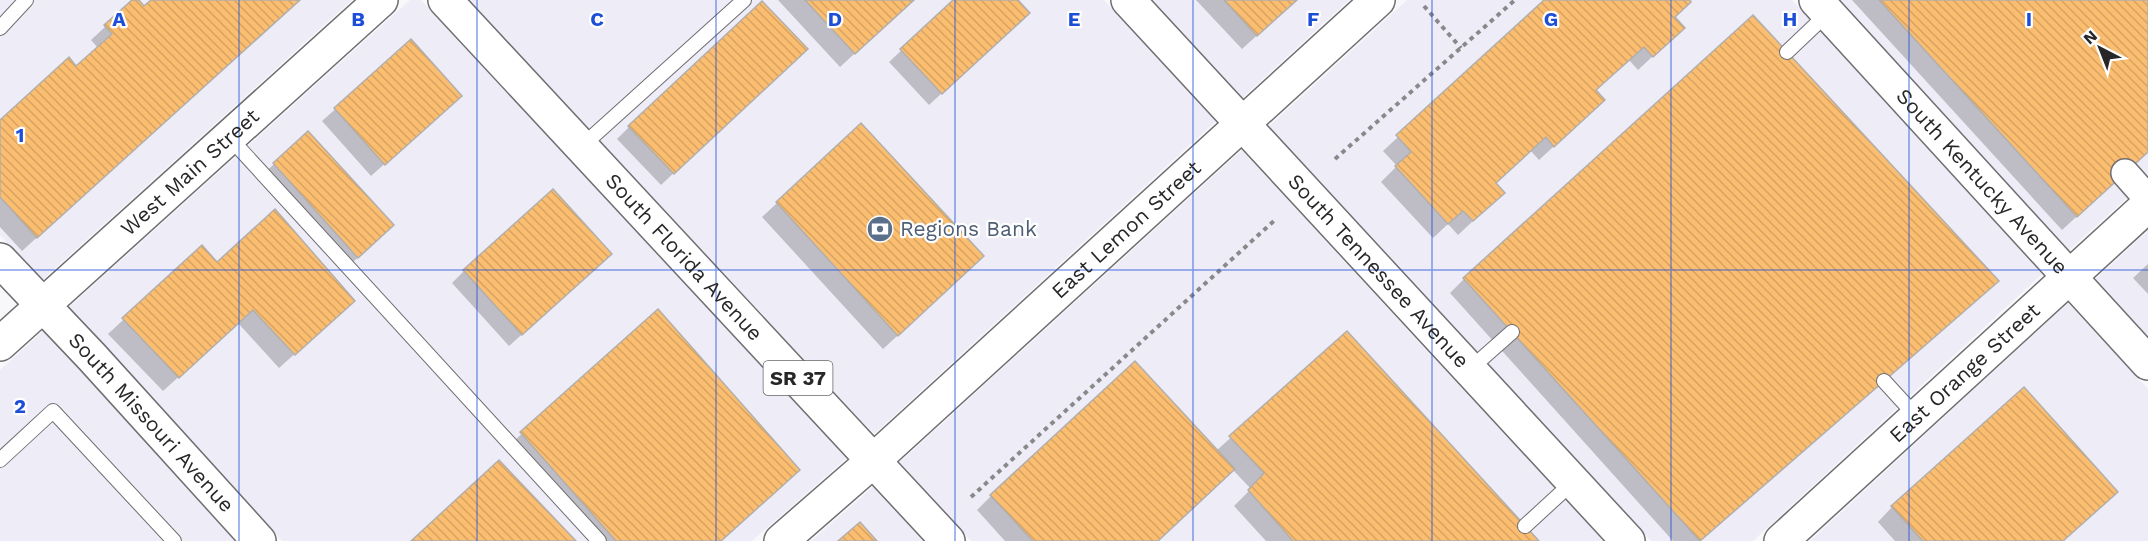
<svg xmlns="http://www.w3.org/2000/svg" width="2148" height="541" font-family="'Work Sans',sans-serif">
<defs>
<pattern id="building-back-hatch" width="6" height="6" patternUnits="userSpaceOnUse" patternTransform="scale(1.5)"><rect width="6" height="6" fill="#fbbe71"/><path d="M-1 5l2 2M0 0l6 6M5-1l2 2" fill="none" stroke="#d7a362"/></pattern>
</defs>
<rect width="100%" height="100%" fill="#f8f8fb"/>
<path fill="#eeecf7" d="M0 0H352L42 280 0 235Z
M410 0H421L848 457 752 541H282L105 345 68 308Z
M468 0H1104L1216 121 874 434Z
M1151 0H1349L1242 98Z
M1407 0H1792L2042 274 1753 541H1651L1268 127Z
M1839 0H2148V179L2068 251Z
M1242 150 1404 326 1604 541H971L900 462Z
M2148 231V338L2094 280Z
M2068 303 2148 389V541H1810Z
M43 331 80 369 235 541H0V370Z
M874 486 925 541H811Z"/>
<path fill="#0003" d="M134 0H137L144 8 153 0H299L22 251 0 227V122L76 68 98 48 91 40Z
M778 0H913L840 67Z
M955 0H1016V25L929 105 889 62Z
M1196 0H1296L1242 49Z
M1546 0H1688L1673 17 1668 42 1638 70 1629 60 1594 91 1588 115 1539 160 1530 150 1494 184 1488 207 1458 235 1448 224 1433 238 1381 182 1397 166 1383 151Z
M1852 0H2148V151L2062 230Z
M411 42 447 108 371 176 322 121Z
M793 61 661 185 617 139 629 127Z
M861 125 968 271 883 349 762 217Z
M308 133 380 238 345 269 261 176Z
M202 247 217 264 338 315 279 368 238 323 163 391 108 334Z
M2148 264V294L2133 278Z
M598 266 509 346 452 283 464 271Z
M1464 279 1997 281 1700 541H1673L1450 293Z
M658 311 720 541H589L506 448Z
M1346 334 1536 541H1266L1234 506 1251 489 1233 470 1157 541H1005L977 510 991 496 1216 451Z
M1892 507 2063 541H1895L1878 522Z"/>
<path fill="url(#building-back-hatch)" stroke="#b1afac" stroke-width="1.5" d="M132 0H139L144 6 151 0H300L37 238 0 197V120L69 57 76 66 112 34 104 25Z
M805 0H914L855 54Z
M953 0H1018L1030 13 942 94 900 49Z
M1224 0H1297L1257 36Z
M1544 0H1690L1691 2 1675 17 1685 28 1653 57 1644 47 1596 90 1605 100 1554 147 1546 137 1496 183 1505 193 1473 221 1463 211 1448 224 1395 166 1411 152 1396 135Z
M1879 0H2148V152L2077 217Z
M762 1 808 49 674 174 628 126Z
M1753 15 1999 281 1700 541 1463 278Z
M411 39 462 96 385 165 334 108Z
M861 123 984 256 898 336 776 202Z
M308 131 394 225 358 258 273 163Z
M553 189 612 254 522 335 463 270Z
M275 209 355 301 295 355 253 310 179 378 122 318 202 245 217 262Z
M658 309 800 470 721 541H616L520 432Z
M1347 331 1539 541H1293L1248 490 1264 473 1229 436Z
M1135 361 1235 469 1158 541H1033L990 495Z
M2024 387 2118 492 2063 541H1923L1891 506Z
M499 460 576 541H411Z
M860 522 877 541H838Z"/>
<g fill="none" stroke-linecap="round" stroke-linejoin="round">
<defs>
<path id="lane" d="M0 28 26 0
M1787 52 1828 13
M229 137 599 541
M581 147 744 0
M1469 370 1512 332
M1884 381 1916 416
M0 460 53 411 174 541
M1525 526 1573 482"/>
<path id="street" d="M2125 173 2148 199"/>
<g id="secondary">
<path id="s1" d="M1128 0 1628 541"/>
<path id="s2" d="M1816 0 2148 363"/>
<path id="s3" d="M0 260 92 357 259 541"/>
<path id="s4" d="M0 344 381 0"/>
<path id="s5" d="M781 541 874 460 1378 0"/>
<path id="s6" d="M1781 541 2148 205"/>
</g>
<g id="primary">
<path id="s7" d="M445 0 948 541"/>
</g>
</defs>
<use href="#lane" stroke="#6f6f72" stroke-width="16"/>
<use href="#street" stroke="#6f6f72" stroke-width="30"/>
<use href="#secondary" stroke="#6f6f72" stroke-width="36"/>
<use href="#primary" stroke="#6f6f72" stroke-width="36"/>
<path stroke="#89898b" stroke-width="4" stroke-dasharray="4.5 4.5" stroke-linecap="butt" d="M1424 6 1461 48
M1335 159 1515 0
M971 497 1276 219"/>
<use href="#lane" stroke="#fff" stroke-width="14"/>
<use href="#street" stroke="#fff" stroke-width="27"/>
<use href="#secondary" stroke="#fff" stroke-width="33"/>
<use href="#primary" stroke="#fff" stroke-width="33"/>
</g>
<path fill="none" stroke="#1d4ed8" stroke-width="1.5" stroke-opacity="0.55" d="M239 0V541M477 0V541M716 0V541M955 0V541M1193 0V541M1432 0V541M1671 0V541M1909 0V541M0 270H2148"/>
<defs>
<symbol id="bank-disc" viewBox="-11 -11 22 22"><circle r="9.5" fill="#5c6f8a" stroke="#fff"/><path d="M-6-4H6V4H-6ZM0-2.3a2.3 2.3 0 1 0 0 4.6a2.3 2.3 0 1 0 0-4.6Z" fill="#fff"/></symbol>
</defs>
<g fill-rule="evenodd">
<use href="#bank-disc" x="865" y="214" width="30" height="30"/>
</g>
<g text-anchor="middle" stroke-width="4.5" stroke-linejoin="round" paint-order="stroke">
<rect fill="#fff" stroke="#686868" stroke-width="1.5" x="763.5" y="361" width="69" height="34" rx="4.5"/>
<g font-size="20" font-weight="bold" fill="#272728">
<text x="798" y="385">SR 37</text>
</g>
<g font-size="21" fill="#272728" stroke="#fff">
<text dy="7" stroke="none"><textPath href="#s4" startOffset="256">West Main Street</textPath></text>
<text dy="7" stroke="none"><textPath href="#s2" startOffset="246">South Kentucky Avenue</textPath></text>
<text dy="7" stroke="none"><textPath href="#s5" startOffset="465">East Lemon Street</textPath></text>
<text dy="7" stroke="none"><textPath href="#s7" startOffset="351">South Florida Avenue</textPath></text>
<text dy="7" stroke="none"><textPath href="#s1" startOffset="369">South Tennessee Avenue</textPath></text>
<text dy="7" stroke="none"><textPath href="#s6" startOffset="249">East Orange Street</textPath></text>
<text dy="7" stroke="none"><textPath href="#s3" startOffset="222">South Missouri Avenue</textPath></text>
</g>
<g font-size="21" fill="#4e5e75" stroke="#fff" text-anchor="start">
<text x="900" y="236">Regions Bank</text>
</g>
</g>
<g font-size="20" text-anchor="middle" font-weight="bold" fill="#1d4ed8" stroke="#fff" stroke-width="4.5" stroke-linejoin="round" paint-order="stroke">
<text x="119" y="26">A</text>
<text x="358" y="26">B</text>
<text x="597" y="26">C</text>
<text x="835" y="26">D</text>
<text x="1074" y="26">E</text>
<text x="1313" y="26">F</text>
<text x="1551" y="26">G</text>
<text x="1790" y="26">H</text>
<text x="2029" y="26">I</text>
<text x="20" y="142">1</text>
<text x="20" y="413">2</text>
</g>
<g transform="translate(2100 48) rotate(318)" stroke="#ffffff" stroke-width="4.5" paint-order="stroke">
<path d="M0-4.5L10 22L0 15L-10 22Z" fill="#272728"/>
<text y="-9" font-size="16" font-weight="bold" text-anchor="middle" fill="#272728">N</text>
</g>
</svg>
